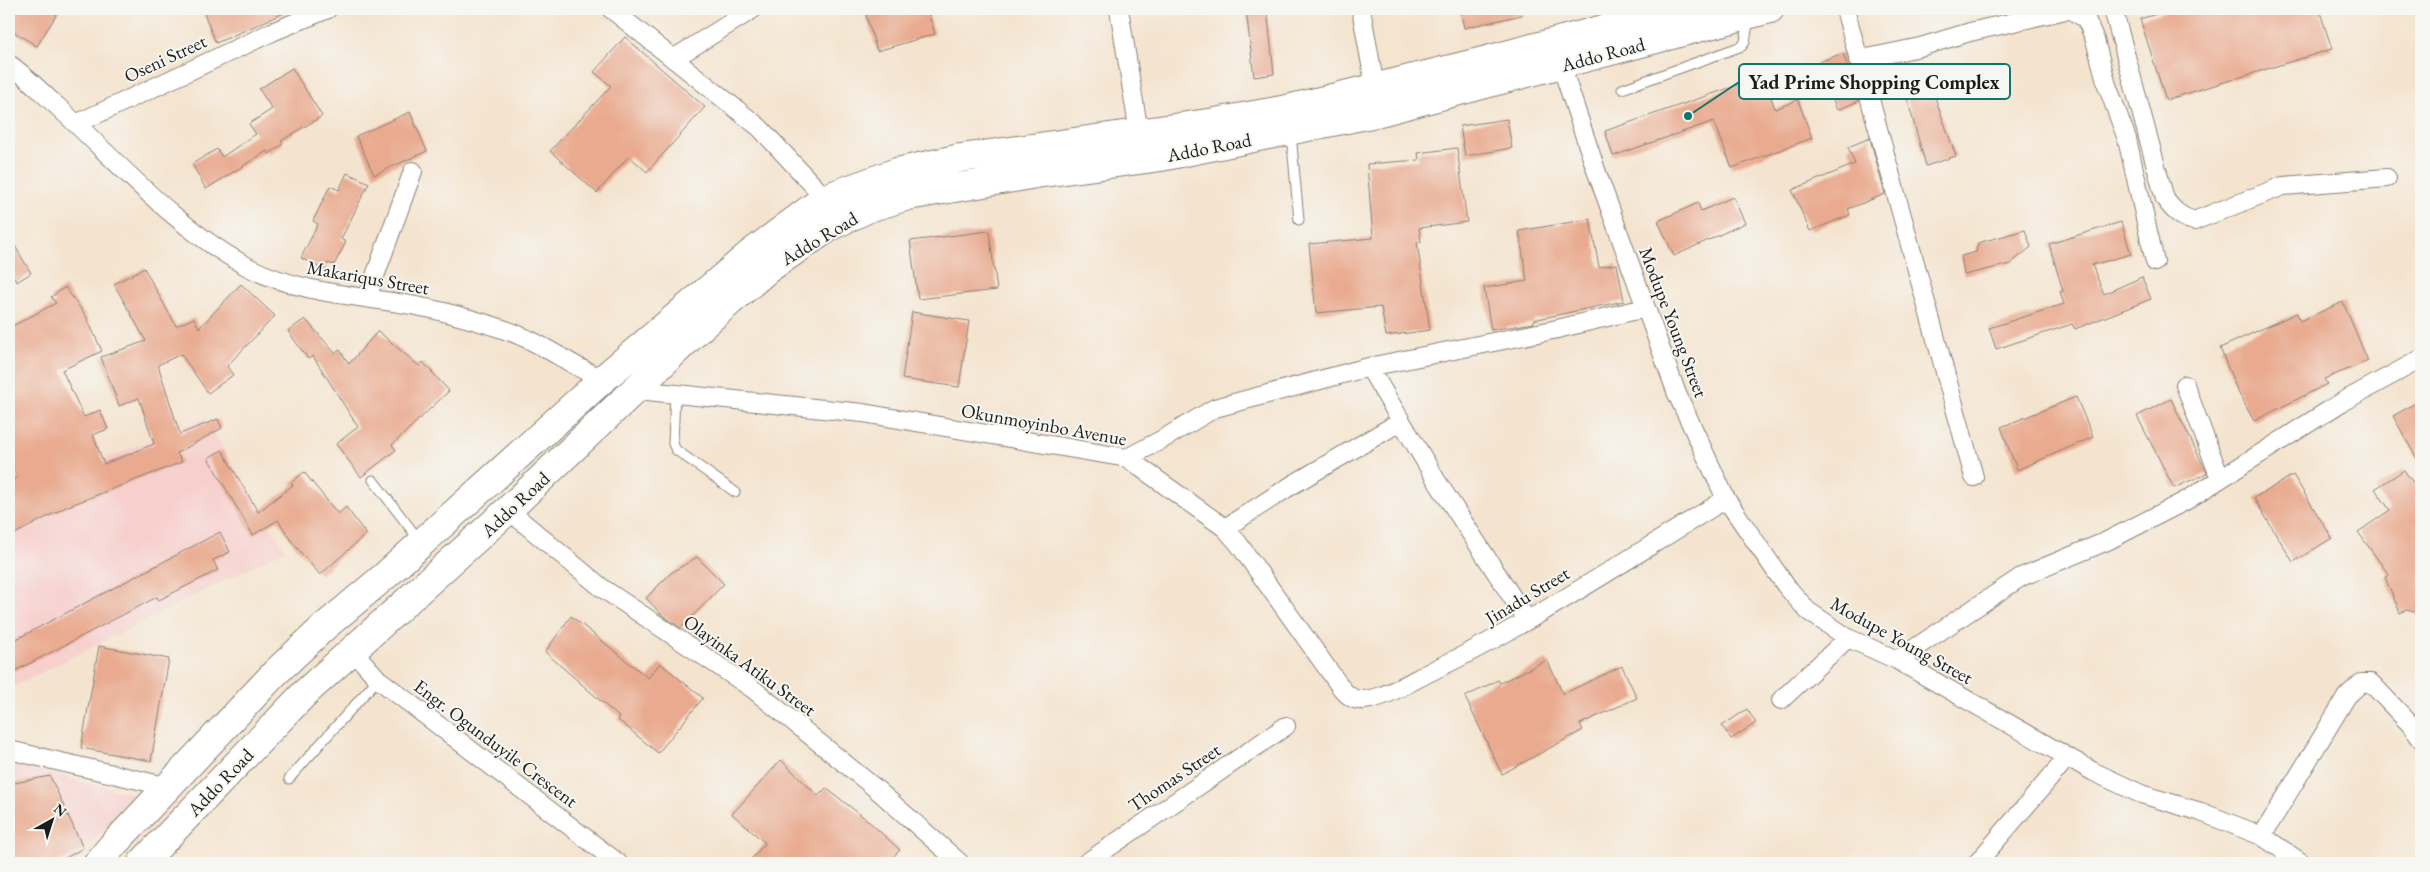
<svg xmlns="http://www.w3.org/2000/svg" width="2430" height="872" font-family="'EB Garamond',serif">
<rect width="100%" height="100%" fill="#f6f6f2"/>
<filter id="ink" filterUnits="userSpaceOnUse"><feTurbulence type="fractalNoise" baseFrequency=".02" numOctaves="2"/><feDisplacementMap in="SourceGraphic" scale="10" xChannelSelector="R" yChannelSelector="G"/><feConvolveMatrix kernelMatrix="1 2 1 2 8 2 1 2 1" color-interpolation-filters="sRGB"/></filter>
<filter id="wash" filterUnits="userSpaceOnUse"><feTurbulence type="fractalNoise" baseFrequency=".0096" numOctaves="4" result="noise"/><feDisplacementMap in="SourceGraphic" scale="20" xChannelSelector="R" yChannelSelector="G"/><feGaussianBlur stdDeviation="1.12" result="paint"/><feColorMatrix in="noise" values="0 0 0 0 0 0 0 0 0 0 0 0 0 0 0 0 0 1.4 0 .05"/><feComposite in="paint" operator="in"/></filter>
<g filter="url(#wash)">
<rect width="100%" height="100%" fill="#f4e4cf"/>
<path fill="#f7d0ce" d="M205 419 285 550 9 689V503L61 476Z
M9 763 136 795 80 854 75 863H9Z"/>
<g id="blocks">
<path fill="#e9aa8f" d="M16 9H60L37 46 9 29V21Z
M202 9H293L216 43Z
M864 9H927L935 34 877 51Z
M1246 9H1267L1274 74 1254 77Z
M1460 9H1521L1522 15 1464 28Z
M2173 9H2319L2332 49 2166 100 2140 19Z
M625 37 705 107 647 172 629 156 597 193 550 151 611 86 594 72Z
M1843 53 1859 101 1837 110 1819 62Z
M292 68 322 116 281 141 283 144 269 154 267 151 206 189 192 164 217 149 222 157 256 134 249 124 272 109 259 89Z
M1927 75 1956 156 1926 166 1903 84Z
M1764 76 1775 109 1798 100 1812 138 1732 168 1714 121 1613 156 1605 131Z
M410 112 427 151 374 175 356 136Z
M1507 119 1512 148 1465 156 1460 126Z
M1870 138 1885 194 1848 209 1850 215 1810 231 1792 190 1855 164 1848 147Z
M1457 148 1467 222 1419 228 1421 242H1417L1430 330 1386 336 1381 307 1316 313 1309 244 1373 238 1367 164 1419 160 1418 153Z
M347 173 369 183 341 239 346 242 334 265 328 263 324 270 301 258 318 224 313 221 330 186 339 190Z
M1733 197 1745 223 1674 256 1658 221 1698 203 1701 211Z
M1590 219 1599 267 1617 264 1624 301 1533 320 1534 323 1491 330 1484 288 1527 281 1519 231Z
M2121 222 2131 254 2092 265 2104 294 2142 277 2151 299 2075 329 2072 324 1996 349 1989 328 2064 304 2060 292 2063 291 2049 244Z
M2025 230 2031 247 2010 264 1964 275 1961 256 1976 252 1978 243Z
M989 231 997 290 918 299 910 241Z
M9 236 31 273 17 282 9 269Z
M144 268 176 326 194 318 199 328 241 284 275 316 227 366 233 375 208 393 181 354 158 365 180 434 218 419 222 428 177 453 182 462 66 507 9 537V482L18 477 9 462V328L56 303 51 297 65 287 86 316 102 351 62 370 84 417 100 410 108 429 93 435 104 464 154 444 139 398 119 406 101 357 146 341 114 284Z
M2343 302 2368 361 2324 379 2327 384 2254 421 2237 390 2220 348 2297 313 2300 321Z
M912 312 969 321 959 387 902 379Z
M305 319 335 353 340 350 349 364 378 331 419 366 423 362 449 391 392 445 396 450 361 477 336 444 358 427 313 356 308 359 288 331Z
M2076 397 2093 437 2017 470 2001 427Z
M2171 399 2207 473 2174 488 2137 416Z
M2421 400V466L2393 416Z
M222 450 258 512 293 485 291 483 304 472 338 514 346 507 366 534 320 575 292 542 278 520 253 535 208 458Z
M2404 470 2421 494V614L2407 610 2400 613 2385 577 2389 575 2358 532 2390 510 2375 489Z
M2293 475 2332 538 2293 562 2254 498Z
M220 532 230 552 213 560 218 570 159 600 157 597 13 672 9 664V643Z
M697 557 724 584 681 628 662 615 646 598 671 573Z
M571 616 648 678 660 663 703 698 658 753 617 719 619 717 545 652Z
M99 646 169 659 151 761 81 748Z
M1547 660 1563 694 1622 666 1637 698 1580 724 1583 730 1502 774 1465 697 1498 680 1500 683Z
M1747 709 1756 723 1731 739 1722 726Z
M781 760 818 796 826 788 866 819 900 850 887 863H748L765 843 732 814Z
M50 776 83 848 57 863H9V784Z"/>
</g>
</g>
<g filter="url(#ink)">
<use href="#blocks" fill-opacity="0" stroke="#888076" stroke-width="1"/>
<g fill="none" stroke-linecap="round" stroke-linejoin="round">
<defs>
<path id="service" d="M1622 89 1742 46 1745 42 1749 18
M1291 134 1299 220
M675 394 673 444 676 450 735 492
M373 480 420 541
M289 779 378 679"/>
<path id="minor" d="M611 9 760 128 825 198
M1119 9 1139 133
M1361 9 1375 87
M1698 9 1703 26
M1845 9 1974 477
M2113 9 2165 199C2173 210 2180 217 2194 221L2283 186 2387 178
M673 59 753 9
M1858 60 1920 47 1970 32 2070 9 2086 19 2095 40 2107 85 2127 139 2155 262
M9 64C26 76 41 92 57 106 118 162 176 229 250 268 312 299 379 295 444 312 470 319 499 326 523 337 551 349 575 368 603 379
M1561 65 1596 170 1677 394 1726 499 1786 586 1808 611 1848 638 1897 660 2094 772 2141 794 2201 812 2262 836 2302 863
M76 124 272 32 328 9
M367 298 413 171
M1369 367 1438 483 1527 620
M2185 385 2220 478
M637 390 863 413 1127 458 1225 528 1238 543 1342 689C1348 696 1354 701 1365 700 1388 697 1413 680 1434 670 1536 621 1630 557 1726 499
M1127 458 1163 439 1215 408 1369 367 1553 330 1645 308
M508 510 602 588 753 689 875 788 960 863
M1225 528 1292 485 1400 422
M353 651 378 679 618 863
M1897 660 2021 577 2107 541 2187 500 2342 402 2421 359
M1781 700 1848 638
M9 750 169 787
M2262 836 2347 696 2361 683H2371L2410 724 2421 739
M1086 863 1286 726
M1977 863 2067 758"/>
<path id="primary" d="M98 863 112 846 275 673 323 628 386 575 603 379 750 254 825 198 897 172 961 158 1215 122 1287 109 1483 61 1679 9
M142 863 305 693 508 510 702 326 768 269 831 226 869 208 908 196 1036 174 1161 157 1376 113 1770 9"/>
</defs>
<use href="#service" stroke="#888076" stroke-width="11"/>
<use href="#minor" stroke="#888076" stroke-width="20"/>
<use href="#primary" stroke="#888076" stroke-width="30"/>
<use href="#service" stroke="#fff" stroke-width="9"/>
<use href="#minor" stroke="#fff" stroke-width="18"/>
<use href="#primary" stroke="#fff" stroke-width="28"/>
</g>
</g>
<g text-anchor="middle" stroke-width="4" stroke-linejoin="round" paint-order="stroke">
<g font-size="19" fill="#1c1c1c" stroke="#f6f6f2">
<text transform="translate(1603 54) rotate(-15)" y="7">Addo Road</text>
<text transform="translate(165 58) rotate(-25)" y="7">Oseni Street</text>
<text transform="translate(1209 147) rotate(-11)" y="7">Addo Road</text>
<text transform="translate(819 238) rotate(-31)" y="7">Addo Road</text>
<text transform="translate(368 277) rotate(10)" y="7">Makariqus Street</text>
<text transform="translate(1674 322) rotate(69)" y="7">Modupe Young Street</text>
<text transform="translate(1044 424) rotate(10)" y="7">Okunmoyinbo Avenue</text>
<text transform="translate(515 504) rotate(-43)" y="7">Addo Road</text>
<text transform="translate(1527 595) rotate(-31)" y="7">Jinadu Street</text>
<text transform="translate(1902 640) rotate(29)" y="7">Modupe Young Street</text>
<text transform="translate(750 665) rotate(36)" y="7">Olayinka Atiku Street</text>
<text transform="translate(496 743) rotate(37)" y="7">Engr. Ogunduyile Crescent</text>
<text transform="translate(1174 777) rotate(-34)" y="7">Thomas Street</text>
<text transform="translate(220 782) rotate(-46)" y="7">Addo Road</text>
</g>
</g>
<path fill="none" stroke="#0f766e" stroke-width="2" d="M1688 116L1739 82"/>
<circle fill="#0f766e" stroke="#f6f6f2" stroke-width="2" cx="1688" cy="116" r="5"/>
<rect fill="#f6f6f2" stroke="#0f766e" stroke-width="2" x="1739" y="64" width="271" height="35" rx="5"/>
<g font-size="20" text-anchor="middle" font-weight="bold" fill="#1c1c1c">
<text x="1874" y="89">Yad Prime Shopping Complex</text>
</g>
<rect width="2430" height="872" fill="none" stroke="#f6f6f2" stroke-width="30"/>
<g transform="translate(52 820) rotate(39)" stroke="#f6f6f2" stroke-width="4" paint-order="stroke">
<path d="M0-4L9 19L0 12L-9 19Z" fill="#1c1c1c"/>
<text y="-8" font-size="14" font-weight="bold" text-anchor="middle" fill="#1c1c1c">N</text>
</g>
</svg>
